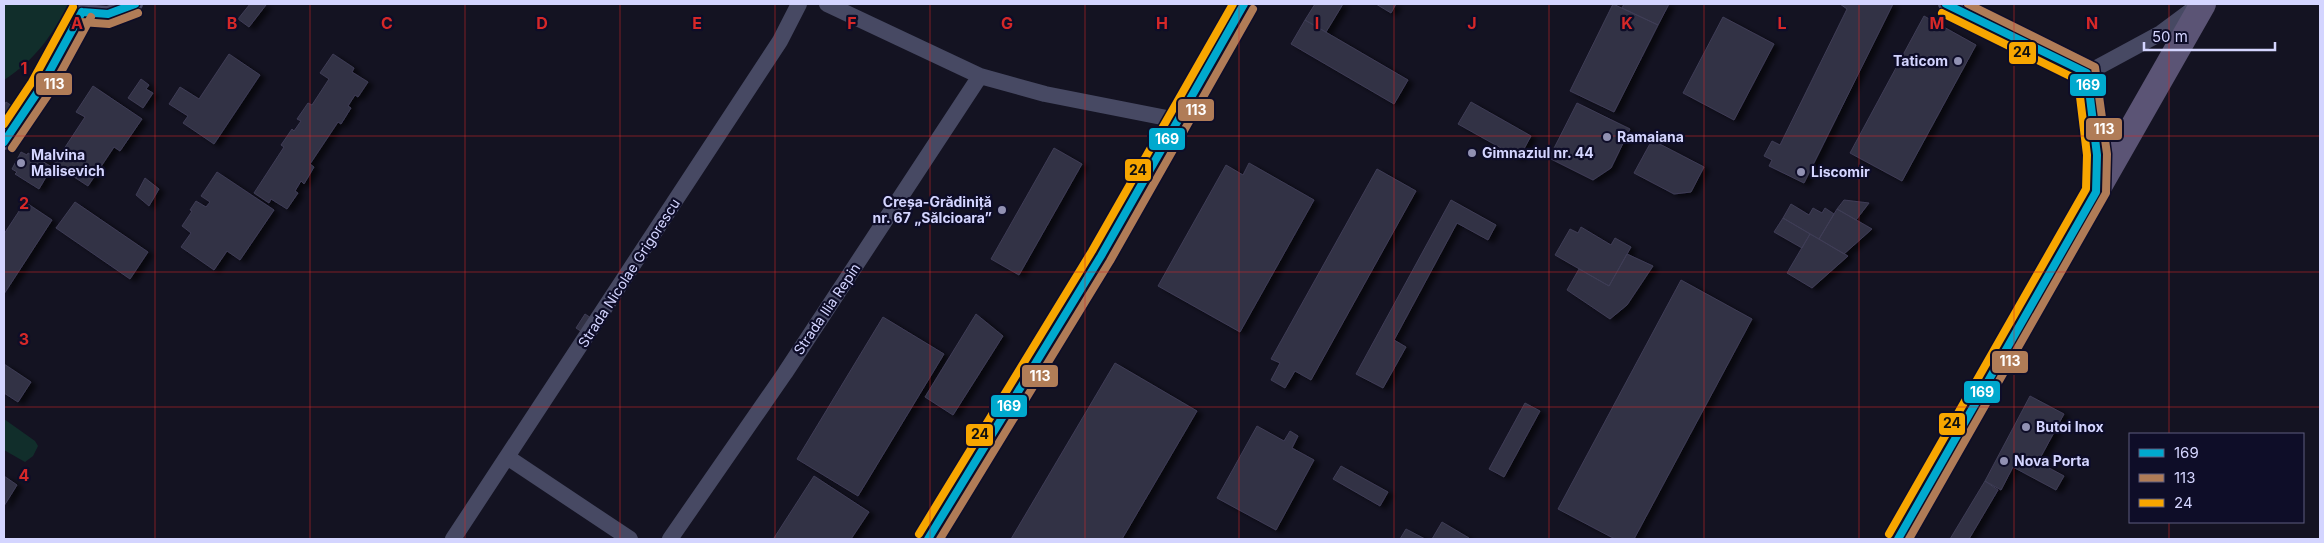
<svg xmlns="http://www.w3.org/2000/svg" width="2324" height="543" font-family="Inter,sans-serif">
<defs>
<filter id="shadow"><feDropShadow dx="5.5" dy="3" stdDeviation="2.5" flood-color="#0009"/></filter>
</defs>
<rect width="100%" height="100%" fill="#141322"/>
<path fill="#112e2b" d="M4 4H68C52 36 35 60 4 80Z
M4 419 35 441 38 446 33 456 25 462 4 450Z"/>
<path fill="#323144" stroke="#3f3d56" filter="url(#shadow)" d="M250 4 266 5 249 27 238 19Z
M1315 4H1343L1326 32 1305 20Z
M1376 4H1396L1391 13Z
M1613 4 1658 25 1614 112 1570 91Z
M1624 4H1669L1658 25 1622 8Z
M1840 4H1893L1804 183 1769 166 1772 160 1764 156 1772 141 1780 145 1847 9Z
M1924 16 1976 45 1902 181 1850 153Z
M1723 17 1774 44 1734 120 1683 93Z
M1305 20 1408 80 1394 104 1291 44Z
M229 54 260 75 214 144 183 123 188 116 169 104 180 87 199 99Z
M333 54 354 68 352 72 368 82 358 97 355 95 348 106 351 108 341 124 338 122 310 164 314 167 304 184 301 181 295 191 298 193 287 209 271 199 269 203 254 193 284 147 281 145 292 129 294 131 301 121 297 119 308 103 312 105 329 79 320 73Z
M141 79 149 85 146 89 153 93 143 108 128 98Z
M93 86 142 119 120 151 114 147 88 186 54 164 85 117 76 112Z
M6 102 15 108 6 122 4 120V106Z
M1471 102 1531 136 1519 158 1458 124Z
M1577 103 1630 129 1611 168 1593 180 1549 158Z
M1652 140 1704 167 1691 192 1674 194 1634 173Z
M1054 148 1082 164 1019 275 991 259Z
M21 152 27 155 28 153 52 167 39 189 15 174 17 172 12 169Z
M1249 163 1314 200 1240 332 1158 286 1226 165 1243 175Z
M1377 169 1416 191 1311 380 1295 371 1285 388 1271 380 1280 363 1271 359Z
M217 172 274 210 240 260 227 251 214 270 181 247 191 233 182 226 192 211 190 210 196 201 206 207 210 202 201 196Z
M145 178 159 189 149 206 136 195Z
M1451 200 1496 225 1488 240 1457 223 1394 340 1406 347 1383 388 1356 374Z
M1844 200 1869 203 1856 220 1837 209Z
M25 202 52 220 4 294V234Z
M75 202 148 252 130 279 56 228Z
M1791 204 1809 215 1813 208 1822 213 1825 208 1834 214 1819 239 1783 218Z
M1837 209 1872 229 1844 254 1819 239Z
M1783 218 1810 234 1802 248 1774 232Z
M1581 227 1611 245 1615 238 1631 247 1609 286 1555 255 1570 229 1578 233Z
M1810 234 1848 256 1812 288 1787 273Z
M1627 254 1653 266 1627 305 1610 319 1567 290 1579 269 1609 286Z
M1681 280 1752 319 1634 539H1615L1558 509Z
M585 314 591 318 582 332 576 328Z
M976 314 1003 336 953 415 925 397Z
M883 317 944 354 858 496 797 459Z
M1115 363 1197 411 1122 539H1011Z
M4 364 31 382 18 402 4 393Z
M2030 396 2064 414 2038 462 2064 476 2056 490 2013 467 2001 490 1985 481Z
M1525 403 1540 411 1504 477 1489 469Z
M1257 426 1284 441 1290 431 1298 436 1292 448 1314 460 1276 530 1217 498Z
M1341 466 1388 492 1380 506 1333 479Z
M4 476 17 485 4 506Z
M814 476 869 512 851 539H776L774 538Z
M1985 481 1998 490 1969 539H1950Z
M1442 522 1469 538 1468 539H1432Z
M1406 529 1425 539H1400Z"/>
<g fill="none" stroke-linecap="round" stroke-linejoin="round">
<path stroke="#474963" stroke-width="16" d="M827 4 980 76 1045 94 1177 120
M1946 4 2087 73
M82 12 108 14 135 4
M2087 73 2161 33 2196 7
M2087 73 2097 155 2096 185
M4 142 41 87 82 12 84 4
M507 457 630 539
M453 539 780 41 799 4
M670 539 785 373 980 76"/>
<path stroke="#4b4e69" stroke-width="22" d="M928 539 1101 256 1244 4"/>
<path stroke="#5b5475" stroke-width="26" d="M1898 539 2203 4"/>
<defs>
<path id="bus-1" d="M82 12 108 14 135 4
M4 142 41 87 82 12
M928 539 1101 256 1244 4
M1898 539 2096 192 2097 155 2087 73 1946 4"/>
<path id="bus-2" d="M81 22 109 24 138 13
M12 148 50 92 91 17
M940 539 1110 261 1253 9
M1909 539 2106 193 2107 154 2095 67 1968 4"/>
<path id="bus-3" d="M4 124 32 82 73 7
M919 534 1092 251 1233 4
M1889 534 2086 189 2087 155 2078 80 1942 13"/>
</defs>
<use href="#bus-1" stroke="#0e0d28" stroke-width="11"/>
<use href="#bus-2" stroke="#0e0d28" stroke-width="11"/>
<use href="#bus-3" stroke="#0e0d28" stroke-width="11"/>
<use href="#bus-1" stroke="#00a9ce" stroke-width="8"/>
<use href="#bus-2" stroke="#b07c57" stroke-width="8"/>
<use href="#bus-3" stroke="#f7a600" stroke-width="8"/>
</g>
<path fill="none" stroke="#d62828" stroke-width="1" stroke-opacity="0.55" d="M155 4V539M310 4V539M465 4V539M620 4V539M775 4V539M930 4V539M1085 4V539M1239 4V539M1394 4V539M1549 4V539M1704 4V539M1859 4V539M2014 4V539M2169 4V434M4 136H2320M4 272H2320M4 407H2320M2169 522V539"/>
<g fill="#9191b2" stroke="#0e0d28" stroke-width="2">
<circle cx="1958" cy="61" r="5"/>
<circle cx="1607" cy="137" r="5"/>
<circle cx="1472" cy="153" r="5"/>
<circle cx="21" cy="163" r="5"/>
<circle cx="1801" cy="172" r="5"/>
<circle cx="1002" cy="210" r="5"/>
<circle cx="2026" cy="427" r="5"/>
<circle cx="2004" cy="461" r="5"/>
</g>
<g text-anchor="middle" stroke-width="4.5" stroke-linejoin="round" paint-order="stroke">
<g font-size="14" font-weight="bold" fill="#d4d5ff" stroke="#0e0d28" text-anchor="start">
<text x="1948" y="66" text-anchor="end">Taticom</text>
<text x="1617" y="142">Ramaiana</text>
<text x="1482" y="158">Gimnaziul nr. 44</text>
<text x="31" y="160">Malvina<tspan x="31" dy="16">Malisevich</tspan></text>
<text x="1811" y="177">Liscomir</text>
<text x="992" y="207" text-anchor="end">Creșa-Grădiniță<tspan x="992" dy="16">nr. 67 „Sălcioara”</tspan></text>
<text x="2036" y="432">Butoi Inox</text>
<text x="2014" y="466">Nova Porta</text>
</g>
<g font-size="14" fill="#d4d5ff" stroke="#0e0d28">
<text transform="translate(629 273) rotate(-57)" y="5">Strada Nicolae Grigorescu</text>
<text transform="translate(827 309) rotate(-56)" y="5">Strada Ilia Repin</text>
</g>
</g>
<g font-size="16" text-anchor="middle" font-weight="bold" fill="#d62828" stroke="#0e0d28" stroke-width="4.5" stroke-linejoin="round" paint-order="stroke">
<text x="77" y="29">A</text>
<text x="232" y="29">B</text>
<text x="387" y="29">C</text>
<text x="542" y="29">D</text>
<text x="697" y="29">E</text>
<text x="852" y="29">F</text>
<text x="1007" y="29">G</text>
<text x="1162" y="29">H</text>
<text x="1317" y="29">I</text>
<text x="1472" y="29">J</text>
<text x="1627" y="29">K</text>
<text x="1782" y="29">L</text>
<text x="1937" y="29">M</text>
<text x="2092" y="29">N</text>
<text x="24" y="74">1</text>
<text x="24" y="209">2</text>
<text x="24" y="345">3</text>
<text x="24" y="481">4</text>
</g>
<g stroke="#0e0d28" stroke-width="2">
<rect x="2008" y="41" width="29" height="24" rx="5" fill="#f7a600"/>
<rect x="35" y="72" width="38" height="24" rx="5" fill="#b07c57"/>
<rect x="2069" y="73" width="38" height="24" rx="5" fill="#00a9ce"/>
<rect x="1177" y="98" width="38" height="24" rx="5" fill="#b07c57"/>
<rect x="2085" y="117" width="38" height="24" rx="5" fill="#b07c57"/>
<rect x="1148" y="127" width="38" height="24" rx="5" fill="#00a9ce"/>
<rect x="1124" y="158" width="28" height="24" rx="5" fill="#f7a600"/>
<rect x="1991" y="350" width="38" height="24" rx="5" fill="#b07c57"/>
<rect x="1021" y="364" width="38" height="24" rx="5" fill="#b07c57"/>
<rect x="1963" y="380" width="38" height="24" rx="5" fill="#00a9ce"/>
<rect x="990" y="394" width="38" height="24" rx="5" fill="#00a9ce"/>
<rect x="1938" y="412" width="28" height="24" rx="5" fill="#f7a600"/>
<rect x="965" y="423" width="29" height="24" rx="5" fill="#f7a600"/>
</g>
<g font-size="14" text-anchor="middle" font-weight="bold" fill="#fff">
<text x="54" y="89">113</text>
<text x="2088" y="90">169</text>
<text x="1196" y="115">113</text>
<text x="2104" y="134">113</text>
<text x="1167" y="144">169</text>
<text x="2010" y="366">113</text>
<text x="1040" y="381">113</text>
<text x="1982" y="397">169</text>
<text x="1009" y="411">169</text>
</g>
<g font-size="14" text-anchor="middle" font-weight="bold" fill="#111">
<text x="2022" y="57">24</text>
<text x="1138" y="175">24</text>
<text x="1952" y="428">24</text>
<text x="980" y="439">24</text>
</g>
<rect width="2324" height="543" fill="none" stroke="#d4d5ff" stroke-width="10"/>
<rect x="2129" y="433" width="175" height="90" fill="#0e0d28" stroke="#5d5d7e"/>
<rect x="2139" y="449" width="25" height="8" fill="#00a9ce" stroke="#5d5d7e"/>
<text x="2174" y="458" font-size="15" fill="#d4d5ff">169</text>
<rect x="2139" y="474" width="25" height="8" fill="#b07c57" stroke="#5d5d7e"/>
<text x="2174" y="483" font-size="15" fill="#d4d5ff">113</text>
<rect x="2139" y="499" width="25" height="8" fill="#f7a600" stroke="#5d5d7e"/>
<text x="2174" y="508" font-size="15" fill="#d4d5ff">24</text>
<path d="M2144 42v8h131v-8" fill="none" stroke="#d4d5ff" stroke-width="2.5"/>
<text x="2152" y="42" font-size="15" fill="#d4d5ff" stroke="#0e0d28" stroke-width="4" paint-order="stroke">50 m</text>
</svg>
